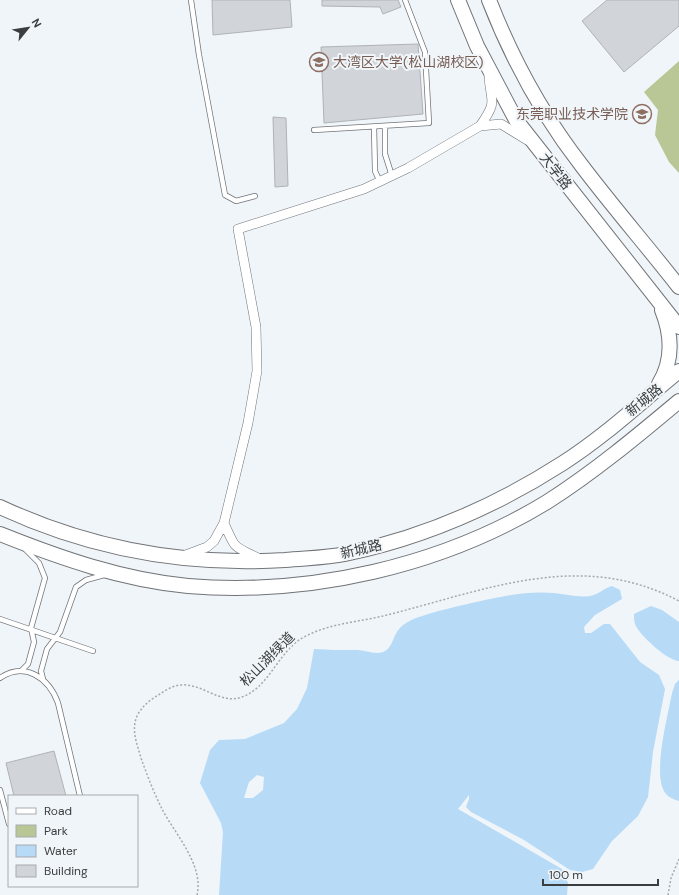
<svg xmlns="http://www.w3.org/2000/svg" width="679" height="895" font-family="'DM Sans','Noto Sans SC',sans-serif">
<rect width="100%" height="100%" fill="#f0f5f9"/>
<path fill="#b9c796" d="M679 61V173L669 162 655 135 658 110 644 92Z"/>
<path fill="#b7daf6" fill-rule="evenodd" d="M612 586 620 590 622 599 595 615 584 627 585 633H591L604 624H610L640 662 659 675 665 689 653 752 648 797 638 816 612 841 593 869 582 872 570 870 524 840 471 812 466 807 469 799V795L458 809 562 869 568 883 567 895H219L223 832 221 823 200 783 210 750 219 740 245 739 284 723 297 709 307 688 314 649C329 650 342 650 357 650 366 650 374 655 383 652 395 648 391 632 406 623 422 613 465 605 485 600 507 595 531 591 554 593 566 594 578 598 590 596 598 595 604 588 612 586ZM257 775 264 777 263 790 253 798H244L249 782Z
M651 606 662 610 679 622V661C668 661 639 635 635 624 634 621 634 617 634 614Z
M679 680V801C673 799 667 797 664 791 653 772 668 715 672 693L675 684Z"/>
<path fill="#d1d5d9" stroke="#afb3b7" d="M212 0H290L292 27 213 35Z
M322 0H398L401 7 383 14 380 7 322 6Z
M607 0H679V26L624 72 582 21Z
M418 44 423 114 324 123 321 47Z
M273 117 286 118 288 186 275 187Z
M54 751 66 796H14L6 763Z"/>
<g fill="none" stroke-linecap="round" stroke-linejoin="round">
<defs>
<path id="lane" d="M191 0 199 55 225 195 236 201 255 196
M374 127 375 171 380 182
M385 127V154L392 176
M314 130 429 123 425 52 405 0
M0 619 93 651
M21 671 28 664 34 642 31 628 45 578 39 563 26 550
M0 678C25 661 49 678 58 703L80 796
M43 679 41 671 47 649 60 632 76 587 86 580 104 575
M0 790 9 824"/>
<path id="street" d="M480 126C499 99 490 103 489 75
M224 523C236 551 234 546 260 559
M183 556 207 547 214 541 224 523 248 423 257 371 256 327 238 229 364 189 408 168 480 126 501 124 527 140"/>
<path id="primary" d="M458 0 477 46 516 120 679 327
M489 0C512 59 543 116 582 166 613 207 647 246 679 287
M659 384C673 361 672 335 662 310
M0 507C90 549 187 566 285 560 305 558 326 558 345 554 422 538 496 506 563 463 604 437 641 402 679 371
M0 534C60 558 123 580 188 586 310 596 442 566 547 502 594 472 636 437 679 401"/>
</defs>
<use href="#lane" stroke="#717478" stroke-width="6"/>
<use href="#street" stroke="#717478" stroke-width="10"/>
<use href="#primary" stroke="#717478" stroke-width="16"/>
<path stroke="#a5a9ab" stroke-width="1.5" stroke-dasharray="2 2" stroke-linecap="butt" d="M197 895C204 865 175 834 162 809 154 793 147 775 141 758 137 744 131 730 137 716 142 706 151 699 160 694 166 690 174 685 181 685 202 683 221 705 242 697 270 687 278 651 304 637 330 623 360 622 387 615 486 590 581 549 679 601
M668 895 671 878 679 859"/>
<use href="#lane" stroke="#fff" stroke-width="4.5"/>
<use href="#street" stroke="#fff" stroke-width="9"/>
<use href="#primary" stroke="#fff" stroke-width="14"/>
</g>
<defs>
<symbol id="university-ring" viewBox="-11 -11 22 22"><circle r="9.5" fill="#f0f5f9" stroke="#8d6e63" stroke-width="1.5"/><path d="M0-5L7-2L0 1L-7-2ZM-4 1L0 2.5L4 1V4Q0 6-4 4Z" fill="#8d6e63"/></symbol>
</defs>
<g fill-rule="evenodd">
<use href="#university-ring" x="308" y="51" width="22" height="22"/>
<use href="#university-ring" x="631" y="103" width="22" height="22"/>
</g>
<g text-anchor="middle" stroke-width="4" stroke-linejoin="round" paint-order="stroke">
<g font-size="14" fill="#785e54" stroke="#f0f5f9" text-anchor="start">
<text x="333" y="67">大湾区大学(松山湖校区)</text>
<text x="628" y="119" text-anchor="end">东莞职业技术学院</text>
</g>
<g font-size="14" fill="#3b3d3e" stroke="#f0f5f9">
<text transform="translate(556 171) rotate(52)" y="5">大学路</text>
<text transform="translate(644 400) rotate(-39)" y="5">新城路</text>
<text transform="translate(361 549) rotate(-13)" y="5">新城路</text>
<text transform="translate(267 659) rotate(-45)" y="5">松山湖绿道</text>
</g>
</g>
<rect x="8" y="795" width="130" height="92" fill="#f0f5f9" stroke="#a8abae"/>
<rect x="16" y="808" width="20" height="6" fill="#ffffff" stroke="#a8abae"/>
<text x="44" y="815" font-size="12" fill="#3b3d3e">Road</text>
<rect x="16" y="825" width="20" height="12" fill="#b9c796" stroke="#a8abae"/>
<text x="44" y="835" font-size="12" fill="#3b3d3e">Park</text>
<rect x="16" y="845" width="20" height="12" fill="#b7daf6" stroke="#a8abae"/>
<text x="44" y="855" font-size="12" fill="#3b3d3e">Water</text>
<rect x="16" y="865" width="20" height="12" fill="#d1d5d9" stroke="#a8abae"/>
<text x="44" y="875" font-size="12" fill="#3b3d3e">Building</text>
<g transform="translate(28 28) rotate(60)" stroke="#f0f5f9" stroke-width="3" paint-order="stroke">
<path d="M0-3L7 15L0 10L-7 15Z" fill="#3b3d3e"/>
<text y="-6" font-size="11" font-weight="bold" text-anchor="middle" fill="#3b3d3e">N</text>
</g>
<path d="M543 879v6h115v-6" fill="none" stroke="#3b3d3e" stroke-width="2"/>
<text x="549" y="879" font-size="12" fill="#3b3d3e" stroke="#f0f5f9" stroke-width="3" paint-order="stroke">100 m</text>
</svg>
